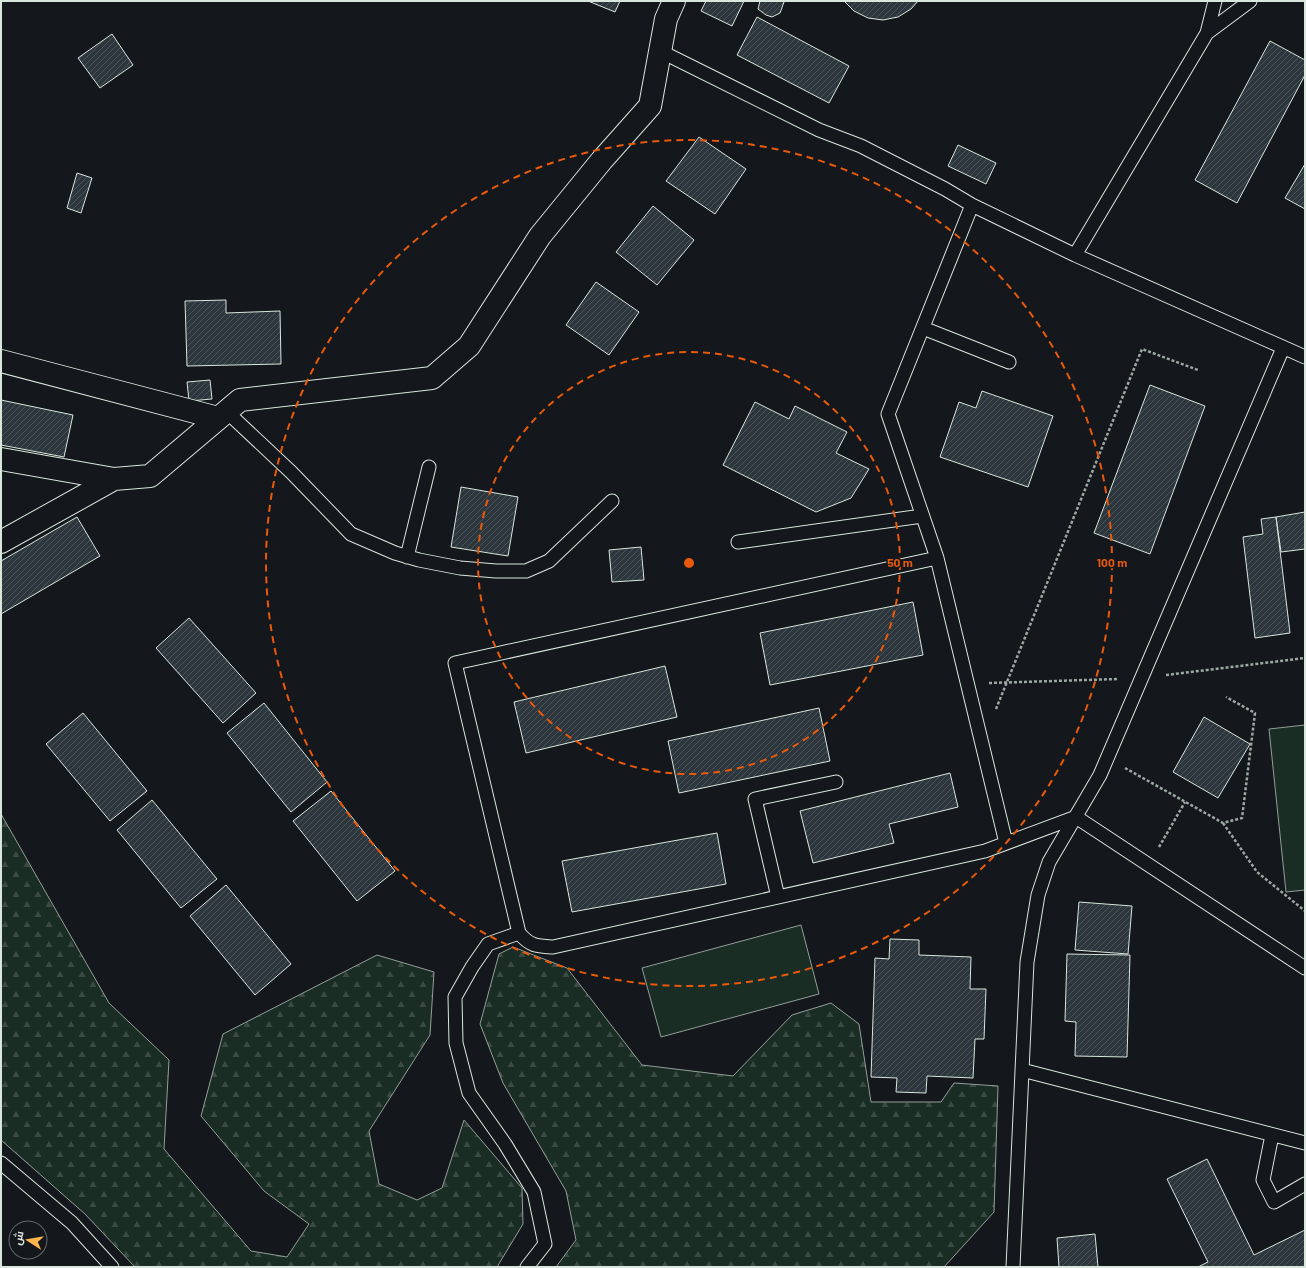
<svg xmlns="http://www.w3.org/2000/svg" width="1306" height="1268" font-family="Barlow,Cairo,sans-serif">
<defs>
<pattern id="forest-firs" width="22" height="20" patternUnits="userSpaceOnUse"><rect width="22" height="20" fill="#1a2d24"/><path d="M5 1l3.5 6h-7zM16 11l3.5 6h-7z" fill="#3b4b43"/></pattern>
<pattern id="building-hatch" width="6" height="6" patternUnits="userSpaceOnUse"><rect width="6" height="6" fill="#2c363c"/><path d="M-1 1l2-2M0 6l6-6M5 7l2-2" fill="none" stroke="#4a5358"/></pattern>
</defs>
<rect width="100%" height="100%" fill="#14181c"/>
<path fill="url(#forest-firs)" stroke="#939e99" d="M1 814 109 1003 169 1060 164 1149 251 1251 287 1257 309 1224 264 1191 201 1116 223 1034 377 955 434 972 430 1035 369 1131 379 1184 417 1200 442 1188 464 1120 522 1188 523 1224 497 1267H135L85 1214 1 1140Z
M513 947 567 968 642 1065 733 1076 792 1015 831 1003 859 1024 871 1102H941L954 1083 998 1086 994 1212 944 1267H556L576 1240 566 1191 503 1083 480 1024 499 954Z"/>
<path fill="#1a2d24" stroke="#939e99" d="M1305 725V890L1286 892 1269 729Z
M801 925 819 994 661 1037 642 968Z"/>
<path fill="url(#building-hatch)" stroke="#d8e6dc" d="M588 1H620L615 12Z
M706 1H744L732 26 701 11Z
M760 1H784V2L780 13 772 17 766 15 758 9Z
M844 1H918L911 9 898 17 883 20 868 18 854 11Z
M757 17 849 66 829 103 737 55Z
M112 34 133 65 100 88 78 58Z
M1270 41 1305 60V75L1237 203 1195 180Z
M699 137 746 169 715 214 666 181Z
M958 145 996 163 986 184 948 166Z
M1305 164V209L1285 198Z
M77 173 92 178 81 213 67 208Z
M653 206 694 240 657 285 616 252Z
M596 282 639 312 609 355 566 325Z
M226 300V313L280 311 281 364 187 366 185 301Z
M210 380 212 399 189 401 187 382Z
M1150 385 1205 406 1150 554 1094 533Z
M982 391 1053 416 1028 487 940 457 959 402 976 408Z
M1 400 73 415 64 457 1 445Z
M755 402 789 419 795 406 847 432 836 453 869 469 851 498 816 512 723 465Z
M461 487 518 497 508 556 451 547Z
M1305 512V549L1281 552 1276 517Z
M77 517 100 556 1 614V561Z
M1276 517 1290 633 1255 638 1243 537 1263 534 1261 519Z
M641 547 644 580 612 582 609 550Z
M913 602 923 655 770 685 760 633Z
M189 618 256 693 223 723 156 648Z
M665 666 677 717 526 753 514 702Z
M264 703 327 782 291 812 227 733Z
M819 708 830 761 679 793 668 741Z
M83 713 147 791 110 821 46 744Z
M1204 717 1250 744 1218 798 1173 772Z
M950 773 958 807 889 824 894 843 813 863 800 811Z
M331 791 395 871 357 901 293 821Z
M152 800 217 879 181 908 117 830Z
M717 833 726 884 572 912 562 861Z
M226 885 291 964 255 995 190 916Z
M1079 902 1132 906 1128 954 1075 950Z
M890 939 919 940V955L971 957 970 989H986L984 1039H975L973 1078 927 1076 926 1093 896 1092 897 1078 871 1077 875 958 889 959Z
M1067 954 1130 955 1127 1057 1075 1056 1076 1022 1065 1021Z
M1207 1159 1254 1255 1305 1230V1267H1198L1208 1262 1167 1179Z
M1095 1234 1098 1267H1059L1057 1238Z"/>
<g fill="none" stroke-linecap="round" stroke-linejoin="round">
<defs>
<path id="service" d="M1207 33 1215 1
M660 51 819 130 861 146 945 189 972 205 1075 255 1305 357
M972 205 888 414 937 558 1006 843
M1075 255 1207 33 1250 1
M923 328 1009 362
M226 411 291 472 351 534 395 553 419 560 460 568 496 571H526L549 561 612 501
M738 542 922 516
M407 557 429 467
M937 558 455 663 519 933C530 946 536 946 553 947L985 851 1076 817 1305 968
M778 897 755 799 836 782
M519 933 488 944 472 967 455 997 456 1043 469 1093 505 1144 534 1192 545 1244 527 1267
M1022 1070 1305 1143
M1272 1135 1263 1180 1274 1202 1305 1184
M1 1163 72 1223 112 1267
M1013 1267 1027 962 1038 895 1049 862 1100 775 1283 348"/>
<path id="minor" d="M1 361 218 418
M1 459 114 479
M1 542 114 479 150 476 240 400 432 378 469 346 540 236 602 160 650 106 666 19 674 1"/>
</defs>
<use href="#service" stroke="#d8e6dc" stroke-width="15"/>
<use href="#minor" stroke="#d8e6dc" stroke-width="24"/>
<path stroke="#9da8a2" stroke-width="2.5" stroke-dasharray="3 2" stroke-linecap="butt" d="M1166 675 1305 658
M989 683 1118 679
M996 709 1142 349 1198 370
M1125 768 1223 823 1242 818 1255 713 1226 697
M1223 823 1257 872 1305 911
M1159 847 1185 802"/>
<use href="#service" stroke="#14181c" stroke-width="13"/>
<use href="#minor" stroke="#14181c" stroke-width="22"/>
</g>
<g fill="none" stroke="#e8590c" stroke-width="2" stroke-dasharray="7 5">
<circle cx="689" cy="563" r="211"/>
<circle cx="689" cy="563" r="423"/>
</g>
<circle cx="689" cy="563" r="6" fill="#e8590c" stroke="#14181c" stroke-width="2"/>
<g font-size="12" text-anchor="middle" font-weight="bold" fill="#e8590c" stroke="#14181c" stroke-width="3" stroke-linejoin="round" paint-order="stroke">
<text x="900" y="567">50 m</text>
<text x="1112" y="567">100 m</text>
</g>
<rect width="1306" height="1268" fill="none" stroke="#d8e6dc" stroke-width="4"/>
<g transform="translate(28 1240) rotate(282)"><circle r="19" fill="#14181c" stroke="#626a69"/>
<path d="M0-3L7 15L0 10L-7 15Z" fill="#ffb74d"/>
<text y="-6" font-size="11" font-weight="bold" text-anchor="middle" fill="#d8e6dc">ش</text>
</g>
</svg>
